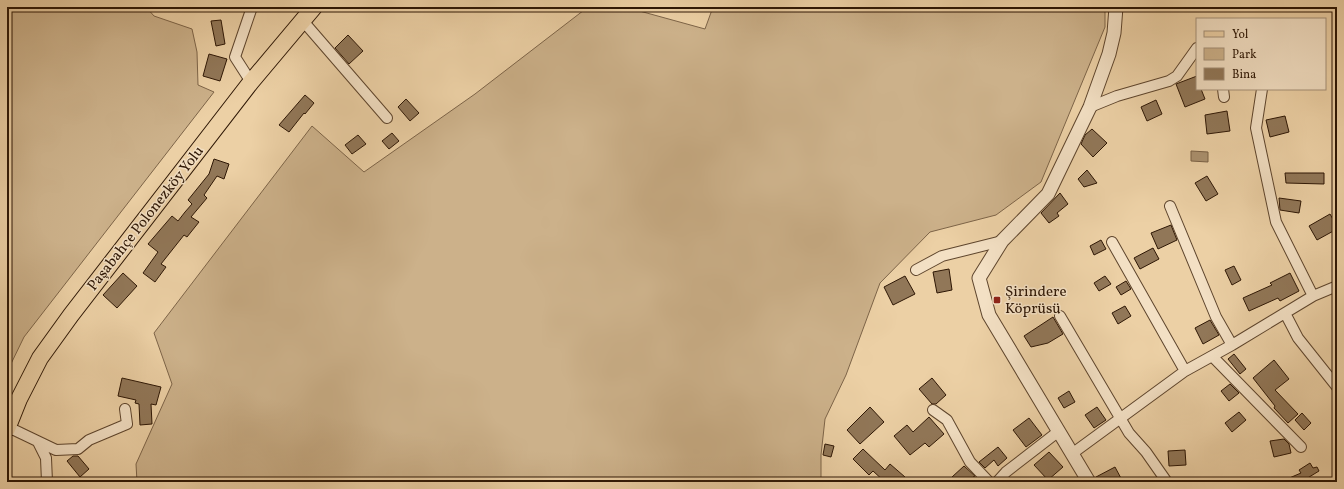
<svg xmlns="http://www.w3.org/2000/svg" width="1344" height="489" font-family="Vollkorn,serif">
<rect width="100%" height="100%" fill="#ecd0a5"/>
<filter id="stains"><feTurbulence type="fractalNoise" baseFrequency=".005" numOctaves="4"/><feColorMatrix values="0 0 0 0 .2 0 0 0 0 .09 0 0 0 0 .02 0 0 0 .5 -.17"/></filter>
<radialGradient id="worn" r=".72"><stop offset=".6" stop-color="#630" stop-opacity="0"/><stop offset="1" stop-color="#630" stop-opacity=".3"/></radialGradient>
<path fill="#ccb18a" stroke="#7d6448" d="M7 7H146L154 16 192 29 197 52 198 85 214 92 24 337 7 372Z
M588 7H625L705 29 713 7H1105V27L1041 182 996 215 930 232 880 283 846 375 825 419 821 455V480L818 482H137L136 464 172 384 154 333 312 126 364 172 475 94Z"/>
<path fill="#ab916f" stroke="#796045" d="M1191 151 1208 152V162L1191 161Z"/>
<path fill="#917758" stroke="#2e1705" d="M221 20 225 44 216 46 211 21Z
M348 35 363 51 349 64 335 48Z
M209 54 227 59 220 81 203 76Z
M1197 76V89H1201L1205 99 1185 107 1176 84Z
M305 95 314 103 305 114 304 113 289 132 279 125Z
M406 99 419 113 410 121 398 107Z
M1156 100 1162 114 1147 121 1141 107Z
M1227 111 1230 131 1207 134 1205 115Z
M1285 116 1289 132 1270 137 1266 120Z
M1092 129 1107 143 1093 157 1081 144 1085 135Z
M392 133 399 141 389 149 382 141Z
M358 135 366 144 352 154 345 145Z
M214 159 229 164 224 179 217 176 204 195 207 198 191 217 199 222 187 237 184 235 161 264 166 267 155 282 143 273 158 252 148 244 172 216 178 221 185 212 192 204 188 200 209 174Z
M1087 170 1097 183 1084 187 1078 179Z
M1285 173H1324V184L1286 183Z
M1207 176 1218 194 1206 201 1195 183Z
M1060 193 1068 204 1057 213 1059 216 1049 223 1041 213Z
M1279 198 1301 201 1299 213 1280 210Z
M1330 214 1334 221 1337 219V229L1317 240 1309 226Z
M1171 225 1177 240 1158 249 1151 233Z
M1101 240 1106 249 1094 255 1090 246Z
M1153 248 1159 259 1140 269 1134 258Z
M1234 266 1241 280 1232 285 1225 270Z
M949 269 952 290 937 293 933 272Z
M123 273 137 286 117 308 103 295Z
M1290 273 1299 291 1280 301 1278 298 1249 311 1243 298 1272 285 1270 283Z
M905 276 915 294 893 305 884 287Z
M1105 276 1111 284 1099 291 1094 283Z
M1126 281 1131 289 1121 295 1116 287Z
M1125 306 1131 316 1118 324 1112 313Z
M1053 317 1063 334 1048 343 1031 347 1024 336Z
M1210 320 1219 335 1203 344 1195 328Z
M1234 354 1246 369 1240 374 1228 359Z
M1274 360 1289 379 1275 390 1298 414 1288 423 1274 408 1275 406 1253 378Z
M122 378 161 387 156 405 151 404 152 424 140 425 139 404 135 403 136 400 118 396Z
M932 378 946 395 936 404H932L919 389Z
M1230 384 1239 393 1229 401 1221 391Z
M1069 391 1075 402 1064 408 1058 398Z
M870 407 884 422 860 444 847 430Z
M1097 407 1106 420 1094 428 1085 415Z
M1239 412 1246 420 1232 432 1225 423Z
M1302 413 1311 423 1304 430 1295 420Z
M929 417 944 434 929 447 925 443 910 455 894 436 907 425 913 432Z
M1029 418 1042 435 1026 447 1013 430Z
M1284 439 1289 444 1291 453 1274 457 1270 441Z
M825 444 834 446 831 457 823 455Z
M998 447 1007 458 998 466 994 460 985 468 979 462Z
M863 449 885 470 890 464 905 477 901 482H885L873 471 869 475 853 459Z
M1185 450 1186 465 1169 466 1168 451Z
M1049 452 1063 467 1048 480 1034 465Z
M73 456H78L89 469 80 477 67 461Z
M1310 463 1313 468 1317 467 1319 471 1301 482H1280L1301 473 1299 470Z
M964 466 975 476 973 477 977 482H957L952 477Z
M1115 467 1123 482H1097L1096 477Z"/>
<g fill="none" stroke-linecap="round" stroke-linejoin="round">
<defs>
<path id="minor" d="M303 21 387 118
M251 82 235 57 252 7
M1223 89 1224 97
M1262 89 1256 128 1276 222 1313 296
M1090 107 1117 96 1169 81 1177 76 1197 48
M1170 206 1216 317 1232 345
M1112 242 1185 371
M916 270 942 256 1002 241
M1285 313 1298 338 1337 387
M1060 316 1129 433 1146 452 1167 482
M1212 356 1301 447
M933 410 947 420 970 462 989 482
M8 427 56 450 78 449 89 440 127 424 125 409
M38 442 46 458 47 482
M1073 453 1185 371 1232 345 1313 296 1337 286
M997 482 1006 472 1059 431"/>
<path id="tertiary" d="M1089 482 989 315 979 278 1002 241 1048 194 1090 107 1109 54 1114 33 1116 7"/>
<path id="primary" d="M7 429 19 399 40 358 71 315 251 82 314 7"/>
</defs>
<use href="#minor" stroke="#5e452d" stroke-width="12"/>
<use href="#tertiary" stroke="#5e452d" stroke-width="15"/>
<use href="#primary" stroke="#2e1705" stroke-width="18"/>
<use href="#minor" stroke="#f3e0c4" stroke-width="10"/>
<use href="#tertiary" stroke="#f3e0c4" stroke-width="13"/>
<use href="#primary" stroke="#ecd0a5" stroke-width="16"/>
</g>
<rect fill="#8f2418" stroke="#f3e0c4" stroke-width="1.5" x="993" y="296" width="8" height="8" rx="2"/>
<g text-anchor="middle" stroke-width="3" stroke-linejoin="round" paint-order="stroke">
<g font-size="15" fill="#2e1705" stroke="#f3e0c4">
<text transform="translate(145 218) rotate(-52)" y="5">Paşabahçe Polonezköy Yolu</text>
</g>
<g font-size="15" fill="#2e1705" stroke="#f3e0c4" text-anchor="start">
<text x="1005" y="296">Şirindere<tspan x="1005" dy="17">Köprüsü</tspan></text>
</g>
</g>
<rect width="1344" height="489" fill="none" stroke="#ecd0a5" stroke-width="24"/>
<rect x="8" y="8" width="1328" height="473" fill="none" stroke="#2e1705" stroke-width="2"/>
<rect x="12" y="12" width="1320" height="465" fill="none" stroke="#2e1705"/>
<rect x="1196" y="18" width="130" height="72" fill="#f3e0c4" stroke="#a49078"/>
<rect x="1204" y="31" width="20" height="6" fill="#ecd0a5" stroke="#a49078"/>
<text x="1232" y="38" font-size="12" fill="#2e1705">Yol</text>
<rect x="1204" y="48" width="20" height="12" fill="#ccb18a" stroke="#a49078"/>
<text x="1232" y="58" font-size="12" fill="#2e1705">Park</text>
<rect x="1204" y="68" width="20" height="12" fill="#917758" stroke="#a49078"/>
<text x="1232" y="78" font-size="12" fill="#2e1705">Bina</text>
<rect width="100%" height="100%" filter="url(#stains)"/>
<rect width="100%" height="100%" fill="url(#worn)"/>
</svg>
